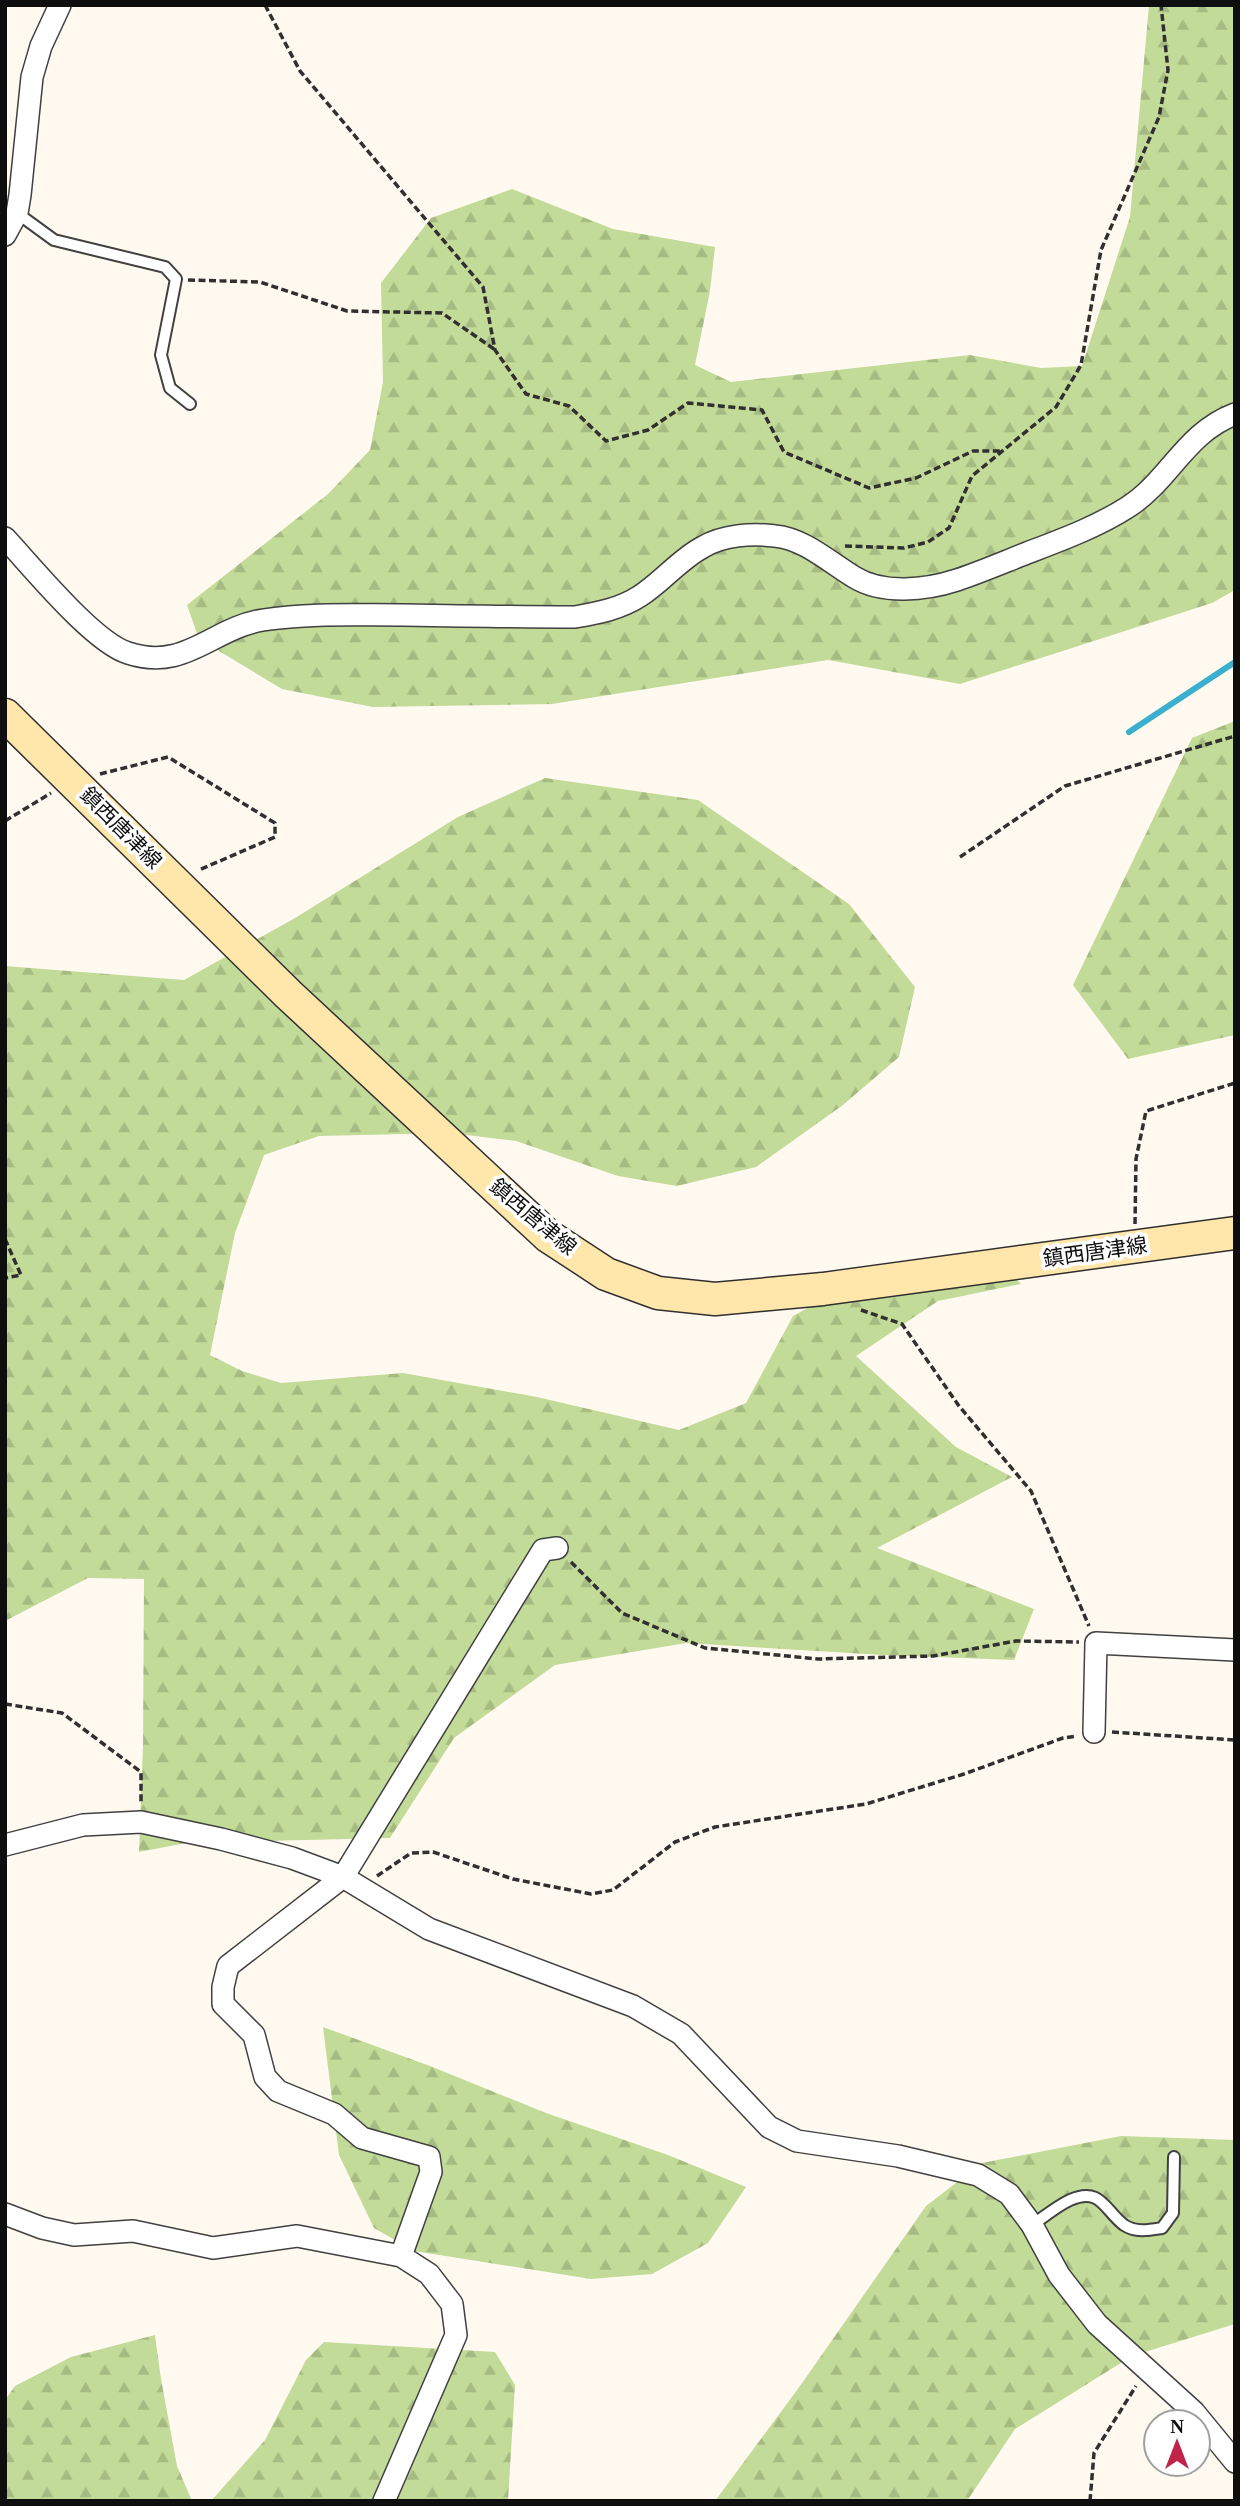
<svg xmlns="http://www.w3.org/2000/svg" width="1240" height="2506" font-family="'Times New Roman','Noto Sans JP',serif">
<defs>
<pattern id="forest-firs" width="22" height="20" patternUnits="userSpaceOnUse" patternTransform="scale(1.75)"><rect width="22" height="20" fill="#c2db98"/><path d="M5 1l3.5 6h-7zM16 11l3.5 6h-7z" fill="#a6bb82"/></pattern>
</defs>
<rect width="100%" height="100%" fill="#fff9ef"/>
<path fill="url(#forest-firs)" d="M1149 5H1235V590L1212 603 960 684 828 660 552 704 373 707 282 689 199 639 187 605 328 494 370 450 383 382 381 283 431 218 512 189 613 229 715 247 710 291 695 365 731 382 970 355 1041 368 1082 366 1130 217Z
M1235 721V1035L1128 1059 1073 985 1192 738Z
M545 778 698 800 849 904 915 987 899 1057 843 1105 756 1167 677 1186 618 1176 516 1141 449 1133 319 1136 264 1155 235 1233 210 1355 242 1371 281 1383 403 1373 537 1397 679 1430 746 1403 793 1316 826 1298 1012 1275 1021 1284 938 1301 856 1356 956 1447 1012 1477 877 1548 1034 1609 1014 1660 883 1655 686 1643 555 1665 454 1738 390 1838 186 1843 139 1852 143 1745 144 1579 88 1578 5 1621V966L184 980 295 918 458 817Z
M323 2027 430 2066 546 2113 668 2155 746 2187 708 2243 652 2274 591 2279 414 2251 374 2228 339 2155Z
M1121 2136 1235 2140V2324L1132 2356 1015 2429 967 2501H715L800 2386 926 2206 982 2163Z
M155 2335 161 2379 177 2466 192 2501H5V2400L15 2386 71 2357Z
M324 2342 495 2352 515 2385 508 2501H211L265 2440 306 2360Z"/>
<g fill="none" stroke-linecap="round" stroke-linejoin="round">
<path stroke="#3aafce" stroke-width="6" d="M1129 732 1235 662"/>
<defs>
<path id="lane" d="M17 213 54 240 165 267 176 279 161 355 170 388 190 404
M1032 2225C1044 2217 1057 2206 1070 2200 1101 2186 1105 2211 1124 2225 1136 2233 1150 2230 1162 2228L1173 2213 1174 2157"/>
<path id="street" d="M5 235 17 213 20 195 32 77 41 46 60 5
M5 538C33 568 93 642 128 653 185 672 212 628 263 620 308 613 354 615 400 615 459 616 517 617 575 617 598 613 620 609 640 596 662 582 680 559 703 547 723 535 752 533 775 536 805 539 829 562 854 577 883 595 926 590 957 580 981 572 1004 562 1027 553 1061 540 1097 527 1128 507 1170 480 1185 433 1235 414
M1094 1732 1096 1643 1235 1650
M5 1845 83 1825 141 1822 221 1839 292 1858 343 1877 429 1929 633 2006 681 2034 769 2127 797 2141 898 2156 978 2175 1009 2194 1032 2225 1059 2275 1097 2324 1194 2412 1235 2462
M5 2214 42 2228 74 2235 133 2231 213 2248 297 2236 401 2256 429 2274 452 2304 456 2335 384 2501
M401 2256 431 2172 429 2157 362 2138 334 2114 278 2091 265 2077 254 2035 223 2004V1987L228 1966 343 1877 543 1550 557 1548"/>
<path id="secondary" d="M5 715 288 994 548 1236 606 1274 658 1293 715 1299 823 1289 1235 1233"/>
</defs>
<use href="#lane" stroke="#414141" stroke-width="14"/>
<use href="#street" stroke="#414141" stroke-width="24"/>
<use href="#secondary" stroke="#303030" stroke-width="35"/>
<path stroke="#303030" stroke-width="3.5" stroke-dasharray="7 3.5" stroke-linecap="butt" d="M265 5 300 71 483 287 495 350 526 394 569 406 606 441 648 430 688 403 762 410 784 452 869 488 916 478 973 451H1001
M188 280 260 282 347 311 442 313 494 349
M845 546 904 548 928 542 949 528 972 476 1056 407 1081 365 1101 250 1159 117 1168 70 1161 5
M100 774 168 757 275 823V837L199 870
M5 821 51 793
M960 857 1065 786 1235 736
M1135 1224 1136 1159 1146 1111 1235 1083
M5 1239 21 1275 5 1278
M861 1310 902 1324 959 1406 1031 1491 1089 1626
M571 1562 622 1613 705 1648 818 1659 933 1656 1016 1641 1079 1642
M5 1704 62 1713 141 1772V1803
M1112 1732 1235 1740
M377 1876 411 1853 433 1852 513 1879 591 1894 613 1890 675 1842 715 1827 866 1804 964 1774 1063 1738 1077 1736
M1090 2501 1094 2453 1136 2386"/>
<use href="#lane" stroke="#fff" stroke-width="10"/>
<use href="#street" stroke="#fff" stroke-width="21"/>
<use href="#secondary" stroke="#ffe6aa" stroke-width="32"/>
</g>
<g text-anchor="middle" stroke-width="7" stroke-linejoin="round" paint-order="stroke">
<g font-size="21" fill="#0e0e0e" stroke="#fff">
<text transform="translate(121 828) rotate(45)" y="7">鎮西唐津線</text>
<text transform="translate(533 1217) rotate(40)" y="7">鎮西唐津線</text>
<text transform="translate(1095 1252) rotate(-8)" y="7">鎮西唐津線</text>
</g>
</g>
<rect width="1240" height="2506" fill="none" stroke="#0e0e0e" stroke-width="14"/>
<g transform="translate(1177 2443)"><circle r="33" fill="#ffffff" stroke="#9f9f9f" stroke-width="2"/>
<path d="M0-5L12 26L0 18L-12 26Z" fill="#c02549"/>
<text y="-10" font-size="19" font-weight="bold" text-anchor="middle" fill="#0e0e0e">N</text>
</g>
</svg>
